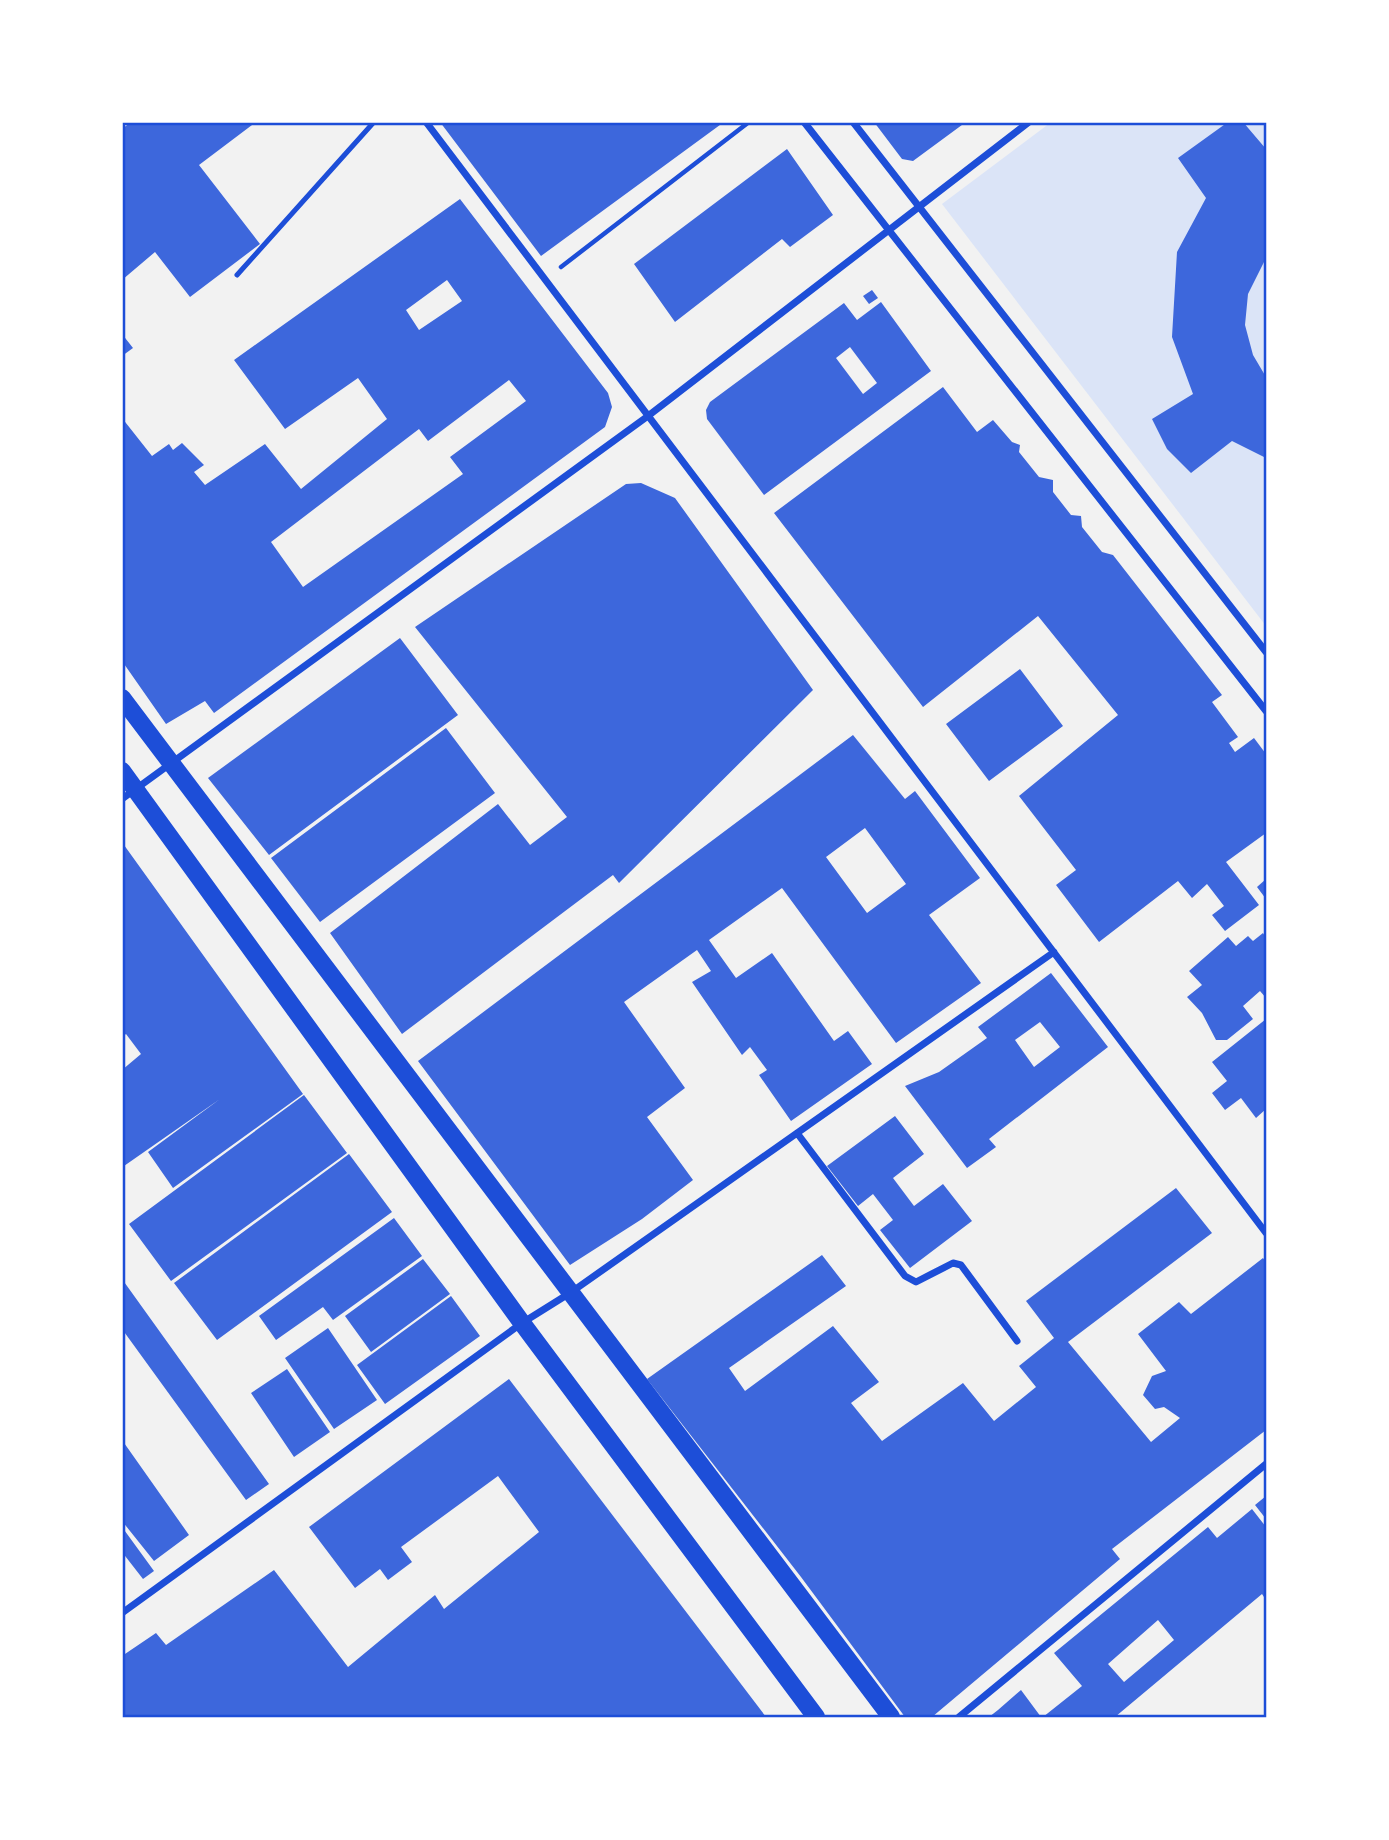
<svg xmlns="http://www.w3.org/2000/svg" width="1389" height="1840" font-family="Roboto,sans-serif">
<rect width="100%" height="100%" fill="#f2f2f2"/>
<path fill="#dbe4f7" d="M1050 123H1266V626L942 204Z"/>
<path fill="#3d67dc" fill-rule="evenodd" d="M131 122H256L199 165 260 244 190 297 155 252 122 280V129Z
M440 122H724L541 256Z
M874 122H966L913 161 902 159Z
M1228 122H1243L1266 149V258L1248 294 1245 325 1253 355 1266 377V458L1232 441 1191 473 1167 449 1152 419 1193 394 1172 337 1177 252 1206 198 1178 158Z
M787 149 833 215 790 247 782 239 675 322 634 264Z
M460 199 608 393 612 407 605 427 214 713 205 701 166 724 122 661V418L152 456 169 444 173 450 182 443 204 465 194 472 205 485 265 444 301 489 387 419 358 378 285 429 234 360ZM447 280 462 301 419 330 406 310ZM509 380 526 401 450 457 463 474 303 587 271 542 419 429 428 441Z
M872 290 878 298 869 304 863 296Z
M881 302 931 371 764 495 707 419 706 410 710 402 844 303 857 320ZM850 347 877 383 863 394 836 358Z
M122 334 133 348 122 356Z
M943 387 977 432 993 420 1012 442 1020 445 1019 452 1039 477 1053 480V492L1071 515 1081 516 1082 527 1102 552 1113 555 1222 695 1212 702 1238 737 1229 743 1235 752 1254 738 1266 754V833L1226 862 1259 905 1225 931 1212 915 1224 906 1207 884 1192 898 1178 881 1099 942 1056 885 1076 870 1019 796 1118 715 1038 616 923 707 774 513Z
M641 483 675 498 813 690 619 883 613 875 402 1034 330 933 498 804 530 845 567 817 415 627 626 484Z
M400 638 458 715 269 855 208 778Z
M1020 669 1063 726 989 781 946 724Z
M446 728 495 793 320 922 271 858Z
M853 735 905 799 915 791 980 878 929 915 981 983 896 1043 782 888 709 940 736 978 772 953 834 1041 848 1031 872 1064 791 1121 759 1075 767 1070 750 1047 742 1055 692 982 711 971 697 950 624 1002 685 1088 647 1117 693 1180 642 1219 570 1265 418 1061ZM865 828 906 884 867 913 826 857Z
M124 845 303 1094 173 1188 148 1152 220 1099 124 1166 122 1164V1070L141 1054 126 1034 122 1037Z
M1266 879V899L1257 887Z
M1263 933 1266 938V998L1260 991 1243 1006 1253 1019 1227 1040H1216L1202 1013 1187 997 1202 985 1189 971 1228 937 1236 946 1248 936 1253 941Z
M1051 973 1108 1047 989 1139 996 1147 967 1168 905 1086 939 1072 987 1038 978 1027ZM1040 1022 1060 1047 1034 1067 1015 1040Z
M1266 1019V1109L1256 1118 1241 1098 1225 1110 1212 1093 1227 1081 1212 1062Z
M304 1095 347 1153 171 1281 129 1224Z
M895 1116 924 1154 893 1178 914 1206 943 1184 972 1221 910 1268 880 1230 893 1220 873 1194 858 1206 827 1166Z
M349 1154 392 1212 217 1340 174 1283Z
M1176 1188 1212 1233 1068 1342 1151 1442 1180 1418 1164 1407 1155 1409 1143 1395 1152 1376 1166 1371 1138 1334 1179 1302 1191 1314 1263 1258 1266 1262V1430L1112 1549 1120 1559 932 1717H905L801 1577 647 1379 822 1255 846 1286 729 1368 745 1391 833 1326 879 1382 851 1403 882 1441 963 1383 994 1421 1036 1387 1019 1366 1054 1338 1026 1301Z
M394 1218 422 1256 333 1320 323 1307 276 1340 259 1316Z
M423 1259 450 1294 371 1352 345 1316Z
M122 1279 269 1484 246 1500 122 1329Z
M451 1296 480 1336 385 1404 357 1365Z
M328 1328 377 1400 334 1429 285 1358Z
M287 1369 330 1432 294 1457 251 1393Z
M509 1379 766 1717H122V1656L156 1633 166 1645 274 1570 348 1667 435 1595 444 1609 539 1532 498 1476 401 1547 412 1562 388 1580 380 1569 355 1588 309 1527Z
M122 1440 189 1535 154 1561 122 1521Z
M1266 1496V1519L1255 1505Z
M1252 1509 1266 1527V1600L1262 1594 1115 1717H1043L1082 1686 1054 1653 1208 1527 1217 1538ZM1158 1620 1174 1640 1124 1682 1108 1664Z
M122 1527 154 1571 143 1579 122 1552Z
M1021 1690 1041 1717H989L998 1710Z"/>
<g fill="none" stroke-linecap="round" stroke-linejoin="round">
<path stroke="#1d4ed8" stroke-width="4.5" d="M561 267 749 122"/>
<path stroke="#1d4ed8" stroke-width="5" d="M237 275 374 122"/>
<path stroke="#1d4ed8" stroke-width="7" d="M426 122 1266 1233
M804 122 1266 711
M853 122 1266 652
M122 799 648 416 1029 122
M797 1133 905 1276 916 1282 953 1263 961 1265 1017 1341
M122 1613 522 1323 570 1293 1054 952
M959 1717 1266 1464"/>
<path stroke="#1d4ed8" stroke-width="18" d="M122 698 891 1717
M122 771 522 1323 816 1717"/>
</g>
<rect width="1389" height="1840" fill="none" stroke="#ffffff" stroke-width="248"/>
<rect x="124" y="124" width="1141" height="1592" fill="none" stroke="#1d4ed8" stroke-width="2.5"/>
</svg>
